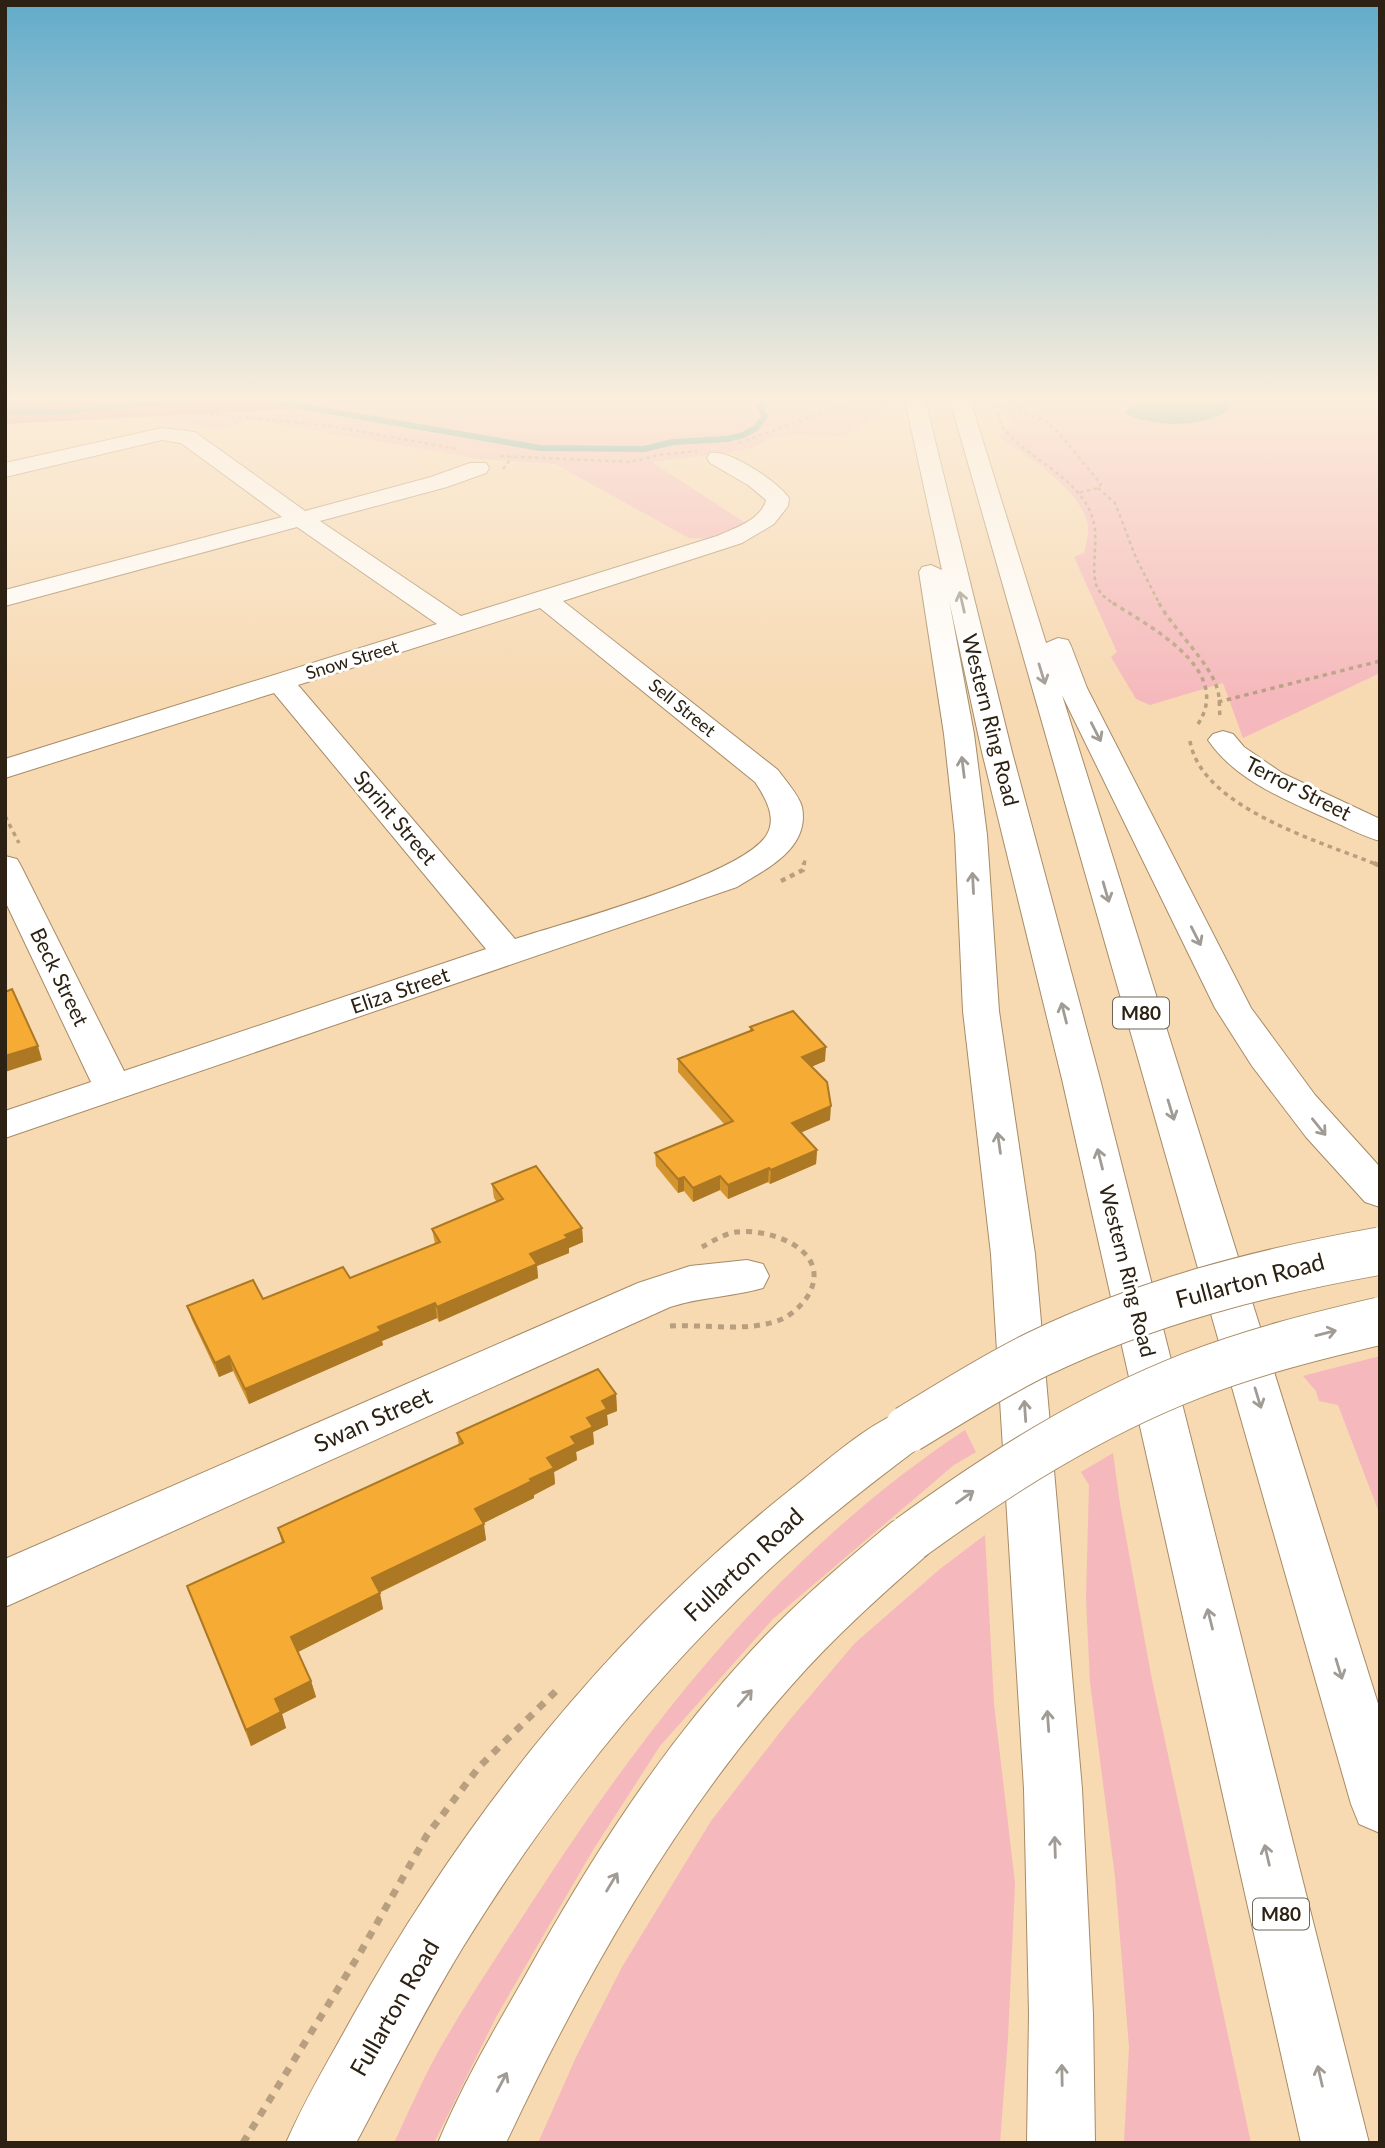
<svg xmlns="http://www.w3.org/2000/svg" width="1385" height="2148" font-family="Lato,sans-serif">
<rect width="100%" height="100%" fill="#f7d9b2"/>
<path fill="#f5b8bc" d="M299 400H887L889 408 844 436 797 434 772 438 752 448 727 453 652 462 750 526 721 539 689 538 555 464 481 459 253 420 216 430 162 416 292 409Z
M1005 400H1380V673L1243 738 1223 683 1150 705 1136 699 1111 657 1117 652 1074 557 1084 553C1086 545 1089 534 1088 526 1083 490 1025 456 997 435L1012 425Z
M1380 1356V1515L1338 1405 1319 1401 1316 1391 1303 1376Z
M965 1430 976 1452 954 1465 773 1619 660 1746 593 1850 496 2017 434 2143H394C408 2113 422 2081 438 2052 469 1997 505 1944 540 1890 655 1713 786 1548 965 1430Z
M1113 1453 1120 1504 1151 1675 1251 2143H1124L1129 2047 1115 1877 1090 1682 1086 1599 1089 1485 1081 1472Z
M985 1535 994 1704 1015 1883 1008 2038 1000 2143H538L577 2055 622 1967 711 1821 788 1722 855 1643 940 1569Z"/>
<path fill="#f57987" d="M5 400H299L292 409 5 424Z"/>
<path fill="#389d9c" d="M1148 400H1227L1231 409C1201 428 1156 428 1124 413L1132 406Z"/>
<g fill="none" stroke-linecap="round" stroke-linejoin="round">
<path stroke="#389d9c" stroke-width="6" d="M266 400 540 448 644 449 673 442 727 439 743 435 756 428 765 416 759 408 764 400
M5 411 56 412 178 400"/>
<defs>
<path id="minor" d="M162 428 195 432 305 511 431 477 470 463H486L489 468 486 473 447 487 320 521 461 616 717 536C735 528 761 520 766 500L748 485 710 463 707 458 710 453C730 449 778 482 789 498L788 506 774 524 742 543 563 601 778 770C785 780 799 795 802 807 810 849 766 869 737 887L5 1138V1111L91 1082 5 901V856L17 859 21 866 124 1071 486 949 274 693 5 778V759L437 624 297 527 5 606V590L282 517 181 443 162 440 5 477V463ZM540 608 755 782C765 797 778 818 766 836 739 876 567 922 515 939L298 685Z
M1223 731 1233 734 1244 747 1282 773 1380 819V841C1362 836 1346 827 1330 820 1286 800 1236 781 1208 740L1213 734Z
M747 1260 763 1264 769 1276 763 1288C732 1297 700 1297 670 1307L5 1607V1559L638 1283 690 1266Z"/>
<path id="major" d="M908 1409 925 1415 932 1429 925 1443C873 1482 821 1522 773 1566 653 1676 548 1809 463 1947 424 2011 391 2077 356 2143H286C305 2099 330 2058 353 2016 465 1815 614 1629 795 1486 827 1461 869 1422 908 1409Z"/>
<path id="highway" d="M905 400H925L1012 752 1100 1079 1369 2143H1301L1062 1079 982 752 949 600 974 734 987 835 999 1011 1035 1254 1082 1789 1093 2014 1095 2143H1027L1029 2014 1024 1789 991 1254 963 1011 955 835 944 734 919 572 922 567 931 565 942 570Z
M950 400H970L1046 643 1058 638 1068 640 1071 646 1087 688 1251 1008 1315 1095 1380 1167V1207L1365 1202 1306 1137 1252 1066 1215 1008 1062 695 1380 1710V1833L1359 1824 1351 1804Z
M910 1516 928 1522 935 1538 928 1554C880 1596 833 1638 791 1686 675 1816 580 1985 506 2143H438C462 2085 493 2032 524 1978 589 1861 660 1749 751 1651 794 1604 843 1563 892 1522Z"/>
</defs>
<use href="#minor" stroke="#a78b66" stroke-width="2"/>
<use href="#major" stroke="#a78b66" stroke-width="2"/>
<use href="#highway" stroke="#a78b66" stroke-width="2"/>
<path stroke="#b79f80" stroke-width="2.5" stroke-dasharray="3.5 3.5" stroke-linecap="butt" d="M985 401 1044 420 1058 432 1101 484 1098 488 1078 493
M1017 409 1036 400
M189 412 324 425 457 449
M5 421 145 413
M1002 427C1027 459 1082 478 1093 520 1099 541 1091 563 1096 585L1101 594 1115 605
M739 443 857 400
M500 456 631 462 658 455 697 451
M503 469 512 457
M1098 488 1115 503 1136 558 1160 605"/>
<path stroke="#b79f80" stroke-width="3.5" stroke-dasharray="4.5 4.5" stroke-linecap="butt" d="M1113 603C1148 626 1234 669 1198 724
M1159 603C1173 629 1210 663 1217 688 1220 696 1219 707 1220 716
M1218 702 1380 661
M1190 741C1201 808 1322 842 1378 865
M5 816 19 843
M804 865 805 859"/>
<path stroke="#b79f80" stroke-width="4.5" stroke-dasharray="5 5" stroke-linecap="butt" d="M1374 863 1380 866
M781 881 803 870 804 863"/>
<path stroke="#b79f80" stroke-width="5" stroke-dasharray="6 6" stroke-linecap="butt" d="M670 1326C705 1324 749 1333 782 1319 793 1314 803 1304 809 1294 832 1250 771 1228 736 1232 724 1234 713 1241 702 1247"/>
<path stroke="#b79f80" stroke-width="7" stroke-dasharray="8 8" stroke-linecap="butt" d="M243 2143 360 1953 427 1835 479 1767 560 1687"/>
<use href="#minor" fill="#fff" fill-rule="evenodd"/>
<use href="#major" fill="#fff" fill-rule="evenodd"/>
<use href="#highway" fill="#fff" fill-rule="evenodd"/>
<defs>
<path id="major-bridge" d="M908 1429C951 1403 993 1376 1038 1354 1146 1302 1262 1272 1380 1251"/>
<path id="highway-bridge" d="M910 1538C998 1474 1089 1416 1191 1376 1252 1352 1316 1336 1380 1321"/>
</defs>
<use href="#major-bridge" stroke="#a78b66" stroke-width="49" stroke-linecap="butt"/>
<use href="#highway-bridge" stroke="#a78b66" stroke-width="49" stroke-linecap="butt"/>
<path stroke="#b79f80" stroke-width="2.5" stroke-dasharray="3.5 3.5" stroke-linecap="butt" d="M993 400 1002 427"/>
<use href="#major-bridge" stroke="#fff" stroke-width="47"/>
<use href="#highway-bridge" stroke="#fff" stroke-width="47"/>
</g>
<path fill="#d4942d" d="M750 1027 825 1061 812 1066 830 1120 801 1132 817 1150 816 1164 770 1184 768 1182 728 1199 720 1190 693 1202 684 1191 678 1193 656 1166 655 1153 724 1124 678 1072V1059L750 1031Z
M492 1184 582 1228 583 1242 569 1248V1253L537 1266 538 1278 439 1322 437 1318 382 1341 383 1345 249 1404 233 1371 219 1377 192 1320 187 1306 263 1299 350 1278 435 1244 432 1229 497 1202 494 1198Z
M616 1394 617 1411 607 1415 608 1425 593 1432 594 1444 576 1452 577 1460 554 1472 555 1484 534 1495V1498L483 1523 486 1540 379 1593 383 1609 298 1652 311 1681 316 1697 282 1714 286 1728 251 1746 187 1586 282 1543 278 1528 459 1446 457 1433Z"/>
<path fill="#ac7824" d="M38 1046 42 1060 5 1072V1056Z
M826 1047 825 1061 802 1071V1057Z
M831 1106 830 1120 791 1137 792 1123Z
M817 1150 816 1164 770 1184 771 1170Z
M769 1168 768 1182 728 1199V1185Z
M720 1176V1190L693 1202V1188Z
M684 1177V1191L678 1193V1179Z
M582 1228 583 1242 569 1248V1253L537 1266 538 1278 439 1322 437 1307 565 1235Z
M435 1303 437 1318 382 1341 383 1345 249 1404 245 1389 378 1327Z
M229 1356 233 1371 219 1377 215 1363Z
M616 1394 617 1411 607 1415 608 1425 593 1432 594 1444 576 1452 577 1460 554 1472 555 1484 534 1495V1498L478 1526 475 1509 530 1479 547 1458 571 1437 602 1401Z
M484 1524 486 1540 376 1594 372 1578Z
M380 1593 383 1609 296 1653 291 1637Z
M311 1681 316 1697 282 1714 286 1728 251 1746 246 1730 275 1699Z"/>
<path fill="#f6ac34" stroke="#ac7824" stroke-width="2" d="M12 989 38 1046 5 1056V992Z
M793 1011 826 1047 802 1057 827 1082 831 1106 792 1123 817 1150 771 1170 769 1168 728 1185 720 1176 693 1188 684 1177 678 1179 655 1153 733 1121 678 1059 753 1030 750 1027Z
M536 1166 582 1228 565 1235 568 1238 530 1254 537 1264 437 1307 435 1303 378 1327 381 1331 245 1389 229 1356 215 1363 187 1306 253 1280 263 1299 343 1267 350 1278 440 1242 432 1229 503 1199 492 1184Z
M598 1369 616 1394 602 1401 607 1409 587 1418 593 1427 571 1437 576 1444 547 1458 554 1468 530 1479 532 1481 475 1509 484 1524 372 1578 380 1593 291 1637 311 1681 275 1699 281 1712 246 1730 187 1586 284 1542 278 1528 463 1443 457 1433Z"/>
<defs><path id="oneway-shaft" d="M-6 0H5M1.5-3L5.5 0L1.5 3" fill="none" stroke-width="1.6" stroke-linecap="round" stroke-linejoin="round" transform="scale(1.75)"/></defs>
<g stroke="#a09b94">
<use href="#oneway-shaft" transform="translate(962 602) rotate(-103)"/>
<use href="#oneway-shaft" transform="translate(1042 674) rotate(73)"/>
<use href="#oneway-shaft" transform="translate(1096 732) rotate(63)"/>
<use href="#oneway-shaft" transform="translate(963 767) rotate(-97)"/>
<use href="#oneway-shaft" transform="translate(973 883) rotate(-93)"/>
<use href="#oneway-shaft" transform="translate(1106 892) rotate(74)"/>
<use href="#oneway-shaft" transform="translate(1196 936) rotate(63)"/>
<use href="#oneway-shaft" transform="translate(1064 1013) rotate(-104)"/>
<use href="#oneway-shaft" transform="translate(1171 1110) rotate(73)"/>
<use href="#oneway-shaft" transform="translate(1319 1127) rotate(51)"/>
<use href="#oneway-shaft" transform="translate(999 1143) rotate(-98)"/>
<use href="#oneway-shaft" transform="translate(1100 1159) rotate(-104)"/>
<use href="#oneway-shaft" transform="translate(1326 1333) rotate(-14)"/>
<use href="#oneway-shaft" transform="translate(1258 1398) rotate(73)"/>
<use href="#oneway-shaft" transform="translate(1025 1411) rotate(-94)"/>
<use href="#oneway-shaft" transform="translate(965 1497) rotate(-35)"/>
<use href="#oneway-shaft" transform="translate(1210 1619) rotate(-104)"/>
<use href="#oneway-shaft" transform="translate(1339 1669) rotate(73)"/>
<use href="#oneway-shaft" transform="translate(745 1698) rotate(-49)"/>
<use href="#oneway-shaft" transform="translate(1048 1721) rotate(-94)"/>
<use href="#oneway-shaft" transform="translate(1055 1847) rotate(-92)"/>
<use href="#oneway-shaft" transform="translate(1267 1855) rotate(-103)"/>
<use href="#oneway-shaft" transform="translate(612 1882) rotate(-59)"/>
<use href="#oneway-shaft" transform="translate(1062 2075) rotate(-91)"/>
<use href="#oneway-shaft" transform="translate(1320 2076) rotate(-103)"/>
<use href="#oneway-shaft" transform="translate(502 2082) rotate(-62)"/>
</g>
<linearGradient id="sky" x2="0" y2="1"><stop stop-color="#61abca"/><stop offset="0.57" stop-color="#fbeedc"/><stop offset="1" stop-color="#fbeedc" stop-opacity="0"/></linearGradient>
<rect width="1385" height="700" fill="url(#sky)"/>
<g text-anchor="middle" stroke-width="6" stroke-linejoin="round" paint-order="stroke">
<g font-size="18" fill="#2c2112" stroke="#fff">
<text transform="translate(352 660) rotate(-17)" y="6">Snow Street</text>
<text transform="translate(682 708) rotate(39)" y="6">Sell Street</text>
</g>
<g fill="#fff" stroke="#6b6459" stroke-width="2">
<rect x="1113" y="997.5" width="56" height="31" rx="5"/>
<rect x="1253" y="1898.5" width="56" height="31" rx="5"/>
</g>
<g font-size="19" font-weight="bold" fill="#2c2112">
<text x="1141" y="1020">M80</text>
<text x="1281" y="1921">M80</text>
</g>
<g font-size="21" fill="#2c2112" stroke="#fff">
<text transform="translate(990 720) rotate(76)" y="7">Western Ring Road</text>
<text transform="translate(1298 789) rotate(27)" y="7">Terror Street</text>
<text transform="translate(395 818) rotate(50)" y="7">Sprint Street</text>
<text transform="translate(59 977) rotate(64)" y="7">Beck Street</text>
<text transform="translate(400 991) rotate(-19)" y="7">Eliza Street</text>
<text transform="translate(1127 1271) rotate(76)" y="7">Western Ring Road</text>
</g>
<g font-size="24" fill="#2c2112" stroke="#fff">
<text transform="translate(1250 1281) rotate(-15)" y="8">Fullarton Road</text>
<text transform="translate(373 1420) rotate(-24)" y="8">Swan Street</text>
<text transform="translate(744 1565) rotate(-43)" y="8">Fullarton Road</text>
<text transform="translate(395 2008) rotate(-60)" y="8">Fullarton Road</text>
</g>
</g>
<rect width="1385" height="2148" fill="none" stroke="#2c2112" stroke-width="14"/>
</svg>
